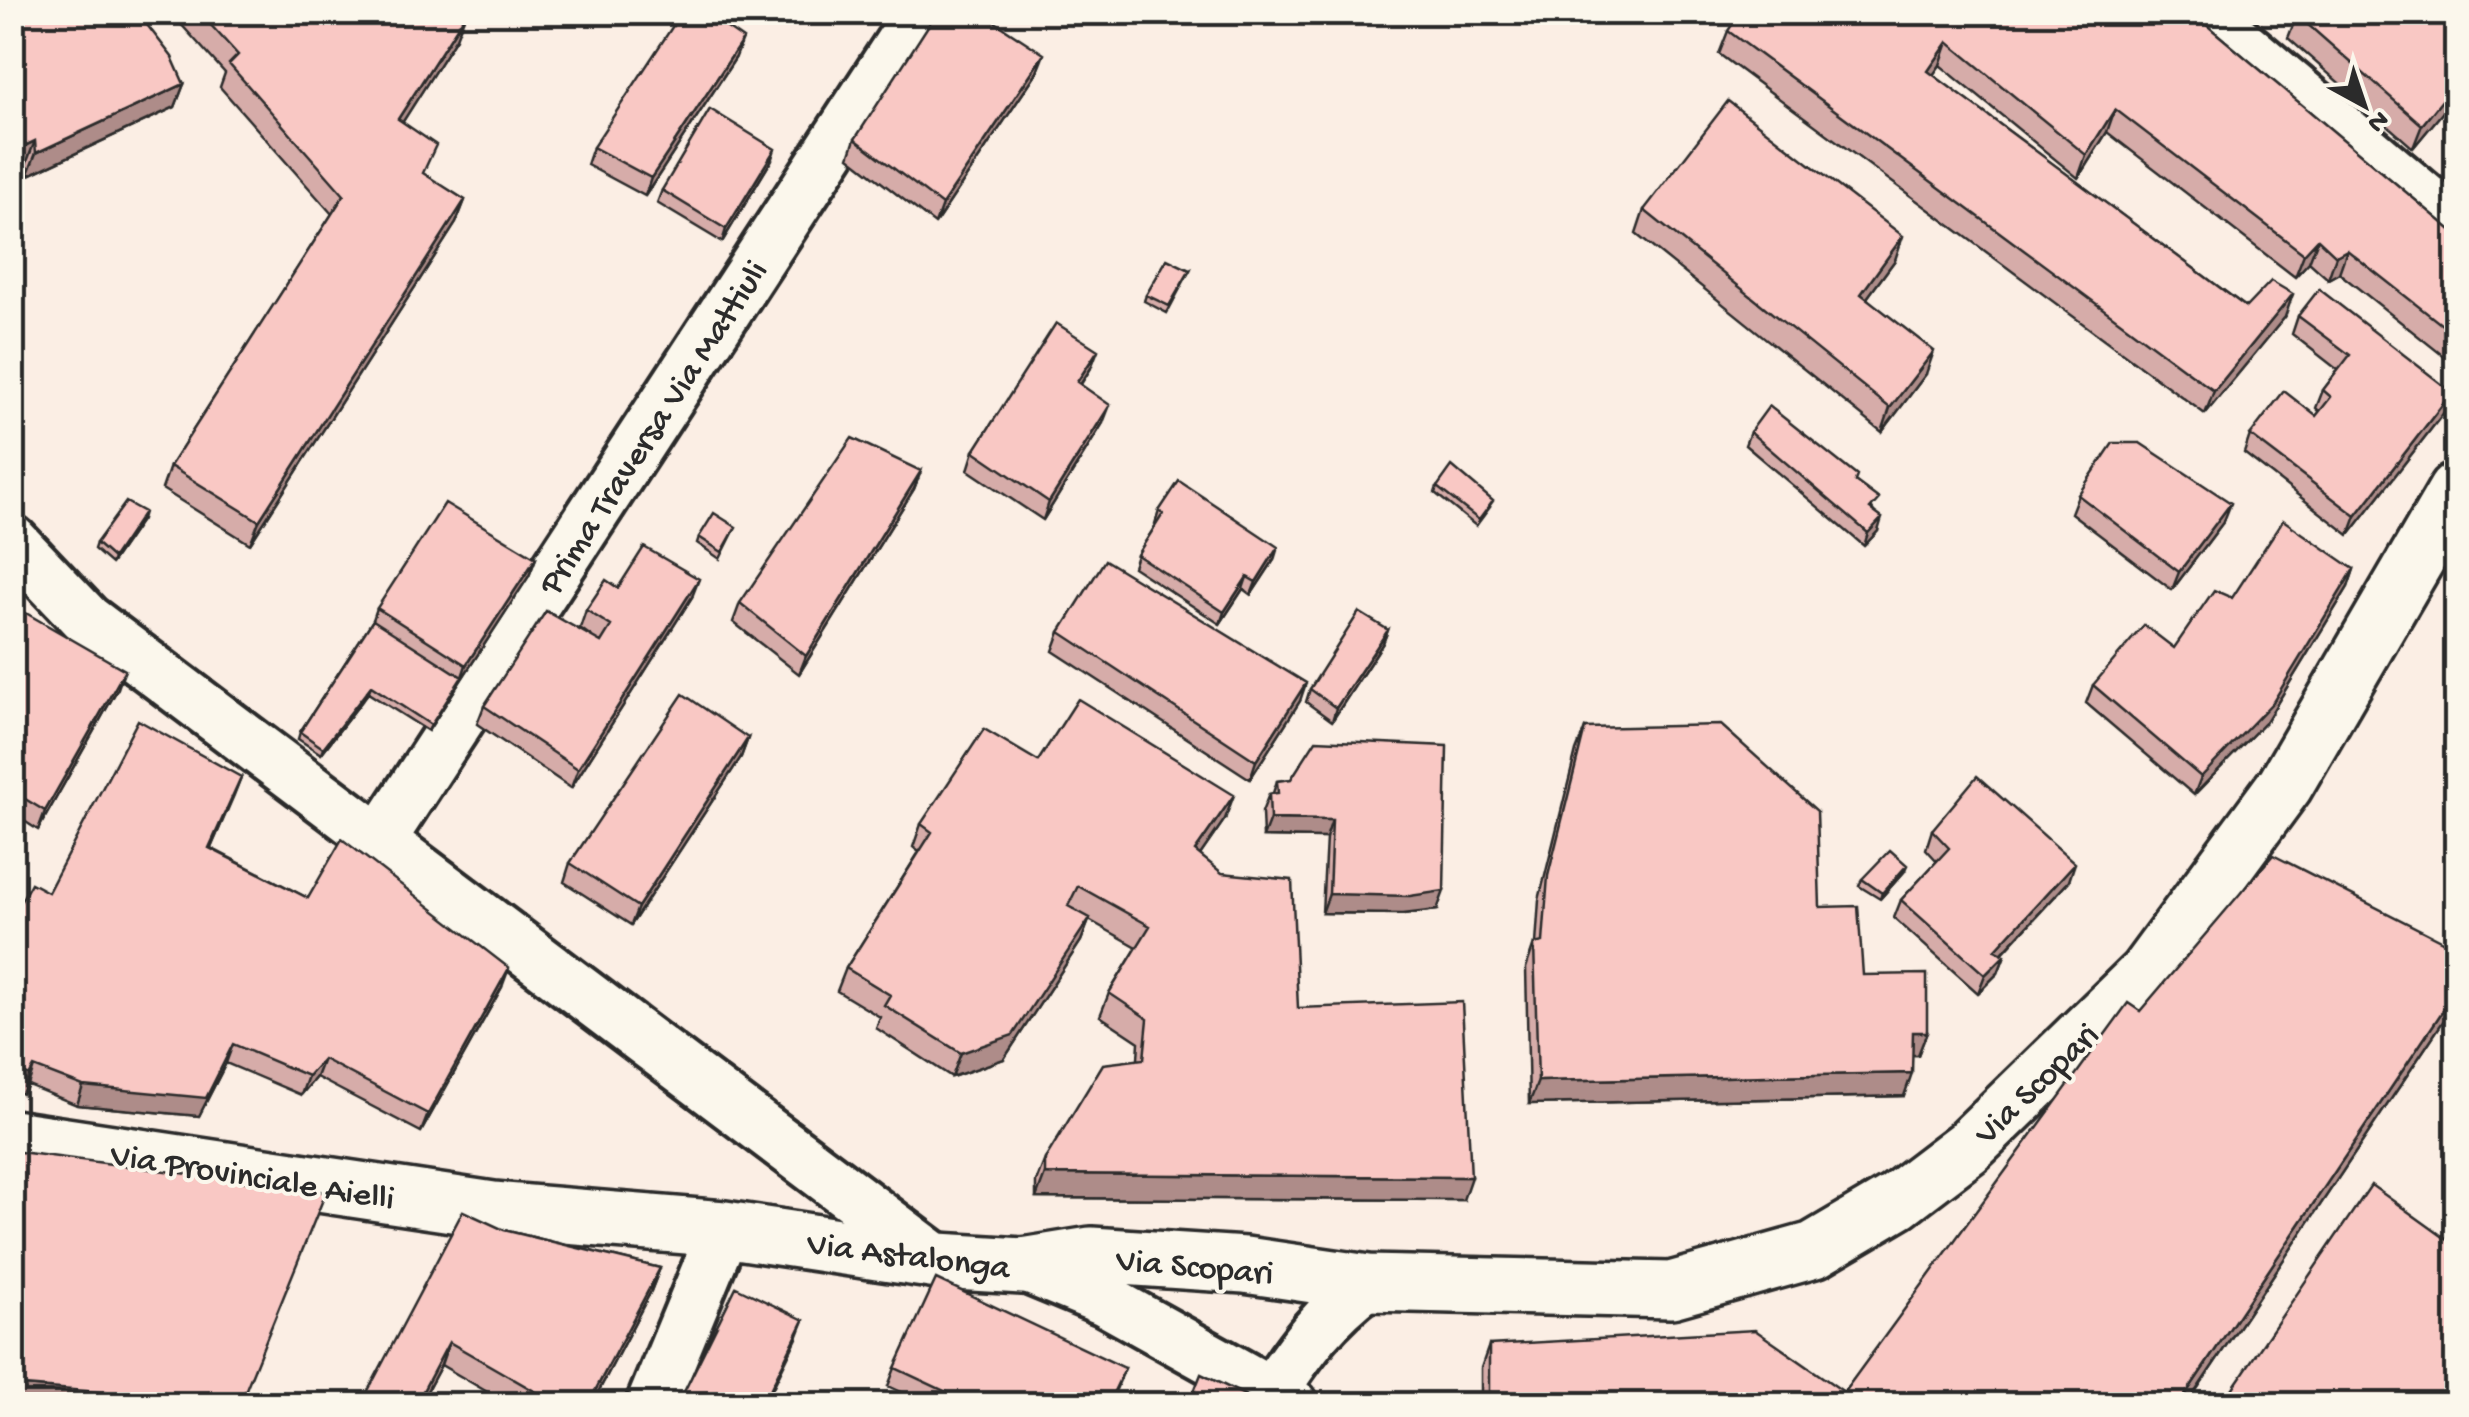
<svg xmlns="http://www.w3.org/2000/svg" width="2469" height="1417" font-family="'Gochi Hand',sans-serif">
<rect width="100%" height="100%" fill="#fbeee4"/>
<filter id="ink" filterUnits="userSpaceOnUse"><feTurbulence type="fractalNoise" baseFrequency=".01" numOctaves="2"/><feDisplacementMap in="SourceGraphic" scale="20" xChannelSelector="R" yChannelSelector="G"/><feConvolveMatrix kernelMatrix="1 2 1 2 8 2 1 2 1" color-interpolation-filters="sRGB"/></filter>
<g filter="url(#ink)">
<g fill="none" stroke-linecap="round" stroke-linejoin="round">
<defs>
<path id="minor" d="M2203 12 2456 225
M12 541 87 620 938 1261
M380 840 921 12
M1023 1266 1105 1300 1292 1404
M1272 1392C1302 1347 1324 1316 1368 1283
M652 1404 724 1229"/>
<path id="tertiary" d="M12 1138 493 1210 724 1229 938 1261 1023 1266 1091 1255 1245 1265 1368 1283 1671 1290 1814 1250 1897 1201 1968 1147 2146 974 2285 785 2456 491"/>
</defs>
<use href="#minor" stroke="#2b2b2b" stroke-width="58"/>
<use href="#tertiary" stroke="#2b2b2b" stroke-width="62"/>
<use href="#minor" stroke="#fbf7ec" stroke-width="50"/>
<use href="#tertiary" stroke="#fbf7ec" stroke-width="55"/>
</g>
<path fill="#d6aca9" stroke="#2b2b2b" stroke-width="2.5" d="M12 12 184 84 175 107 27 176Z
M170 12H462L456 38 402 122 424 175 465 200 456 223 250 544 162 489 170 466 332 214 220 87 225 73Z
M1055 12H1070L1066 20Z
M2191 12 2456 234V366L2339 273 2328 279 2309 262 2295 277 2107 132 2078 178 1940 65 1933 75 2246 307 2285 317 2205 414 1719 54 1728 31Z
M2456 12V96L2413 148 2288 38 2297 15Z
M736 57 645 196 587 165 593 147Z
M1037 72 935 224 849 157 855 139Z
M771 161 722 242 657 203 662 190Z
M1644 210 1895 260 1867 298 1926 374 1882 432 1636 234Z
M1190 270 1167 313 1144 301 1146 295Z
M2298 316 2445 411 2349 535 2244 453 2250 435 2316 416 2320 412 2316 408 2323 390 2338 370 2292 334Z
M1091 368 1081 384 1103 423 1043 520 968 470 974 451Z
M1750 432 1855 481 1874 512 1878 531 1864 546 1745 445Z
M921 471 914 489 799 674 733 622 740 603Z
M1437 487 1490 507 1476 526 1435 493Z
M2078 495 2224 521 2172 590 2071 513Z
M1159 511 1274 560 1251 595 1243 589 1220 624 1133 567 1137 555 1156 525 1155 524Z
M142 519 111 564 94 549 96 543Z
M733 533 720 559 697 543 699 537Z
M536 558 529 576 428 731 368 693 321 754 298 739 300 732 373 620 377 608Z
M2456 566V594L2446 586 2451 573Z
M2354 569 2348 587 2267 720 2194 795 2086 703 2093 685 2174 648 2232 598Z
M618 588 692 597 571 788 477 724 484 706 591 636 580 628 586 610Z
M12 605 118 688 38 830 12 813Z
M1388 630 1383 643 1332 721 1306 702 1310 689Z
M1060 632 1300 701 1250 779 1053 651Z
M1585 728 1820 907 1863 975 1927 1032 1918 1055H1912L1904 1096 1529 1104 1526 968 1534 944H1536L1539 900 1576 751Z
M748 738 741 757 631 925 564 882 570 863Z
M1038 761 1225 819 1200 855 1298 1008 1463 1200 1036 1198V1182L1045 1159 1138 1059 1139 1042 1100 1016 1109 993 1137 947 1089 920 1081 941 1004 1059 952 1077 876 1028 880 1017 837 991 846 968 919 852 913 847 921 824Z
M241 777 211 848 308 898 502 987 421 1132 316 1077 301 1095 226 1063 199 1116 77 1105 28 1085 22 1094 12 1088V917L48 892Z
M1291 779 1437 910 1403 914 1322 913 1326 838 1263 837 1262 812 1269 794 1273 793 1277 781Z
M1932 830 2069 881 2002 954 2005 955 1998 973 1978 993 1894 918 1901 900 1937 861 1926 849Z
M1904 872 1880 899 1859 886 1862 879Z
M2456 948V1002L2187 1404H1481V1368L1489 1345 1844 1392 2140 1011Z
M504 1230 660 1268 651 1291 592 1404H508L441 1365 420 1404H361Z
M895 1368H1125L1110 1404H927L888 1386Z"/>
<path fill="#ae8c89" stroke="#2b2b2b" stroke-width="2.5" d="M465 15 456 38 390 142 398 119Z
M743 39 736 57 645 196 651 178Z
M1948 42 1940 65 1920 94 1928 71Z
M1044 54 1037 72 935 224 942 205Z
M2456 83V96L2413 148 2422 125Z
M184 84 175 107 27 176 36 153Z
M2115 109 2107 132 2078 178 2086 155Z
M35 141 26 164 12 171V152Z
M775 149 771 161 722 242 726 229Z
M465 200 456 223 250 544 259 521Z
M1903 236 1895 260 1853 317 1861 294Z
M2318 239 2309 262 2295 277 2304 254Z
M2347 250 2339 273 2328 279 2336 256Z
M2293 294 2285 317 2205 414 2214 391Z
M1098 350 1091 368 1070 400 1077 382Z
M1934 351 1926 374 1882 432 1890 408Z
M2452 392 2445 411 2349 535 2356 516Z
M1110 405 1103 423 1043 520 1049 502Z
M921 471 914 489 799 674 806 656Z
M2231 503 2224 521 2172 590 2179 572Z
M144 512 142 519 111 564 113 558Z
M1882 518 1878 531 1864 546 1868 533Z
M1278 547 1274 560 1251 595 1256 582Z
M536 558 529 576 428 731 431 725 462 677 466 665Z
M2354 569 2348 587 2267 720 2194 795 2201 777Z
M1247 577 1243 589 1220 624 1224 612Z
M699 579 692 597 571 788 578 769Z
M1388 630 1383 643 1332 721 1336 708Z
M125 670 118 688 38 830 45 811Z
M1306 683 1300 701 1250 779 1256 761Z
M371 686 368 693 321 754 323 748Z
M748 738 741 757 631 925 638 907Z
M241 777 234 795 203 866 209 848Z
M1234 795 1225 819 1187 874 1195 851Z
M1270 819 1332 820 1326 838 1263 837Z
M2075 863 2069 881 1988 968 1995 950Z
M1907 865 1904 872 1880 899 1882 893Z
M1444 891 1437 910 1403 914 1322 913 1329 894Z
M1090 918 1081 941 1004 1059 952 1077 961 1053Z
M2005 955 1998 973 1978 993 1985 975Z
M509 968 502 987 421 1132 428 1114Z
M2456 991V1002L2187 1404H2179Z
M1913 1032H1927L1918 1055H1904Z
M233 1044 226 1063 199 1116 77 1105 83 1086Z
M323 1059 316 1077 301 1095 308 1076Z
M34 1067 28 1085 22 1094 29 1076Z
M1912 1073 1904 1096 1529 1104 1538 1081Z
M1045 1174 1471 1177 1463 1200 1036 1198Z
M660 1268 651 1291 592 1404H588Z
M804 1320 797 1338 765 1404H763Z
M449 1342 441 1365 420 1404H416Z
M12 1385 133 1395 129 1404H12Z"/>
<path fill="#f9c8c4" stroke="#2b2b2b" stroke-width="2.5" d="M12 12H137L172 57 184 84 36 153 35 141 12 152Z
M199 12H462L465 15 398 119 436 145 423 173 465 200 259 521 170 466 344 195 229 64 238 55Z
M682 12H704L743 39 651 178 593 147Z
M937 12H980L1044 54 942 205 855 139Z
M1740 12H2191L2456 234V336L2347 250 2336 256 2318 239 2304 254 2115 109 2086 155 1948 42 1928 71 2246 307 2271 281 2293 294 2214 391 1728 31Z
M2299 12H2456V83L2422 125 2297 15Z
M1728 101 1903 236 1861 294 1934 351 1890 408 1644 210Z
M710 109 775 149 726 229 662 190Z
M1167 259 1190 270 1169 306 1146 295Z
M2319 289 2452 392 2356 516 2250 435 2284 391 2316 416 2331 397 2323 390 2350 355 2298 316Z
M1056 323 1098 350 1077 382 1110 405 1049 502 974 451Z
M1769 406 1857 476 1855 481 1879 499 1870 509 1882 518 1868 533 1750 432Z
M852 438 921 471 806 656 740 603Z
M2113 443H2140L2231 503 2179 572 2078 495Z
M1452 466 1493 501 1479 520 1437 487Z
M1179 481 1278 547 1256 582 1247 577 1224 612 1137 555 1163 514 1159 511Z
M126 502 144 512 113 558 96 543Z
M445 503 536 558 466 665 377 608Z
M714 513 736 527 722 552 699 537Z
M2283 520 2354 569 2273 702 2201 777 2093 685 2144 625 2174 648 2214 590 2232 598Z
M644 547 699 579 578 769 484 706 546 611 601 642 611 626 586 610 606 580 618 588Z
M1105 560 1306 683 1256 761 1060 632Z
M2456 566V578L2451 573Z
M12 605 125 670 45 811 12 791Z
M1359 612 1388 630 1336 708 1310 689Z
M373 620 462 677 431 725 371 686 323 748 300 732Z
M683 694 748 738 638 907 570 863Z
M1078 699 1234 795 1195 851 1222 873 1292 880 1298 1008 1462 1002 1471 1177 1045 1174V1159L1103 1064 1144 1059 1148 1019 1109 993 1150 926 1078 886 1068 906 1090 918 1013 1035 961 1053 884 1005 890 995 846 968 932 832 921 824 984 729 1038 761Z
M138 720 241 777 209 848 308 898 342 839 509 968 428 1114 323 1059 308 1076 233 1044 206 1098 83 1086 34 1067 29 1076 12 1065V917L31 883 48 892Z
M1721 725 1817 811 1820 907 1858 906 1863 975 1927 974V1032H1913L1912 1073 1538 1081 1534 944 1543 942 1548 876 1585 728Z
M1316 740 1447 746 1444 891 1410 896 1329 894 1332 820 1270 819 1269 794 1278 793 1277 781 1291 779Z
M1977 776 2075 863 1995 950 2005 955 1985 975 1901 900 1949 848 1932 830Z
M1890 850 1907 865 1882 893 1862 879Z
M2273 855 2456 948V991L2179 1404H1499L1489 1398V1345L1755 1330 1844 1392 2128 1003 2140 1011Z
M12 1151 326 1192 240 1404H132L133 1395 12 1385Z
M2371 1185 2456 1246V1404H2222Z
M463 1211 504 1230 660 1268 588 1404H557L449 1342 416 1404H361Z
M936 1279 1125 1368 1108 1404H972L895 1368Z
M736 1287 804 1320 763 1404H678Z
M1201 1374 1263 1404H1189Z"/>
</g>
<g text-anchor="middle" stroke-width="8" stroke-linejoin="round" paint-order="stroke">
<g font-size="35" fill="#2b2b2b" stroke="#fbf7ec">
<text transform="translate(651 426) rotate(-57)" y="12">Prima Traversa Via Mattiuli</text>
<text transform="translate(2035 1082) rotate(-44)" y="12">Via Scopari</text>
<text transform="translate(253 1174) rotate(9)" y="12">Via Provinciale Aielli</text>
<text transform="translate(909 1253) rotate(7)" y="12">Via Astalonga</text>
<text transform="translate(1195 1264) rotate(5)" y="12">Via Scopari</text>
</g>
</g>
<rect width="2469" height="1417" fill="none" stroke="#fbf7ec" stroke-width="50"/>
<rect x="25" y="25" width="2419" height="1367" fill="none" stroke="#2b2b2b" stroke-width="4" filter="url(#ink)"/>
<g transform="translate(2364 105) rotate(140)" stroke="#fbf7ec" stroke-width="8" paint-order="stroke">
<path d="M0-8L18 38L0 25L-18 38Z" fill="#2b2b2b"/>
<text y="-15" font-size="28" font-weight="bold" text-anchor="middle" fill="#2b2b2b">N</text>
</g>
</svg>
